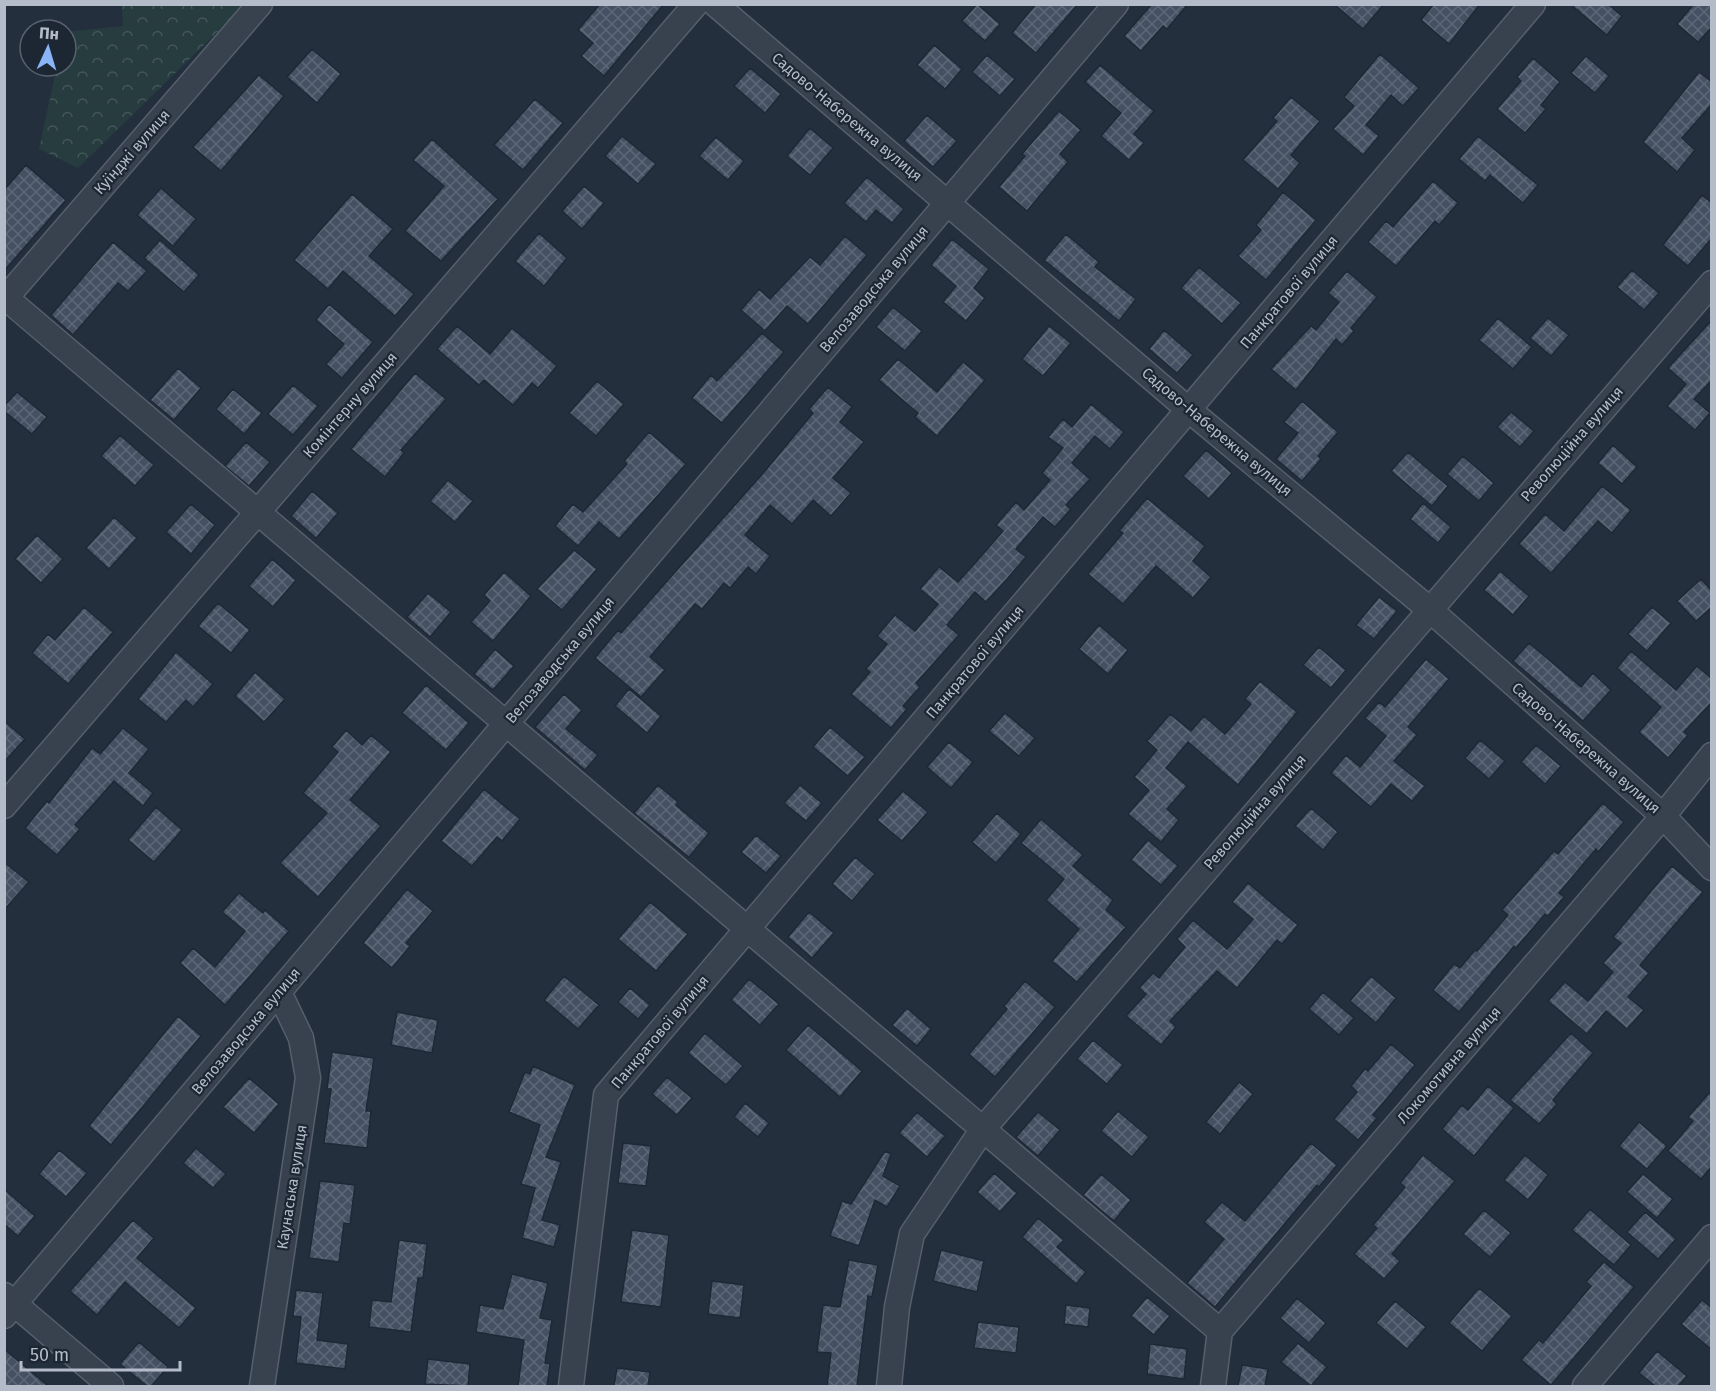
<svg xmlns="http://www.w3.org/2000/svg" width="1716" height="1391" font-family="'Fira Sans',sans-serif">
<defs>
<pattern id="forest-crowns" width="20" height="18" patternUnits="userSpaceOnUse" patternTransform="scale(1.5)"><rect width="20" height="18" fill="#263c3f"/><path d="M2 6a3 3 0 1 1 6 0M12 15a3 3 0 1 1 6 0" fill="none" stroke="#435659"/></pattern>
<pattern id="building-cross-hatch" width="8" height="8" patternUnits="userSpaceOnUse" patternTransform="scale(1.5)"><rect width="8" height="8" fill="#455162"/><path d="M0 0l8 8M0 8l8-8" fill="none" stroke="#5d6877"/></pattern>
</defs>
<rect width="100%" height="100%" fill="#242f3e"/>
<path fill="url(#forest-crowns)" d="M122 5H245L78 168 39 149 57 66H66V32L123 26Z"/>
<path fill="url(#building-cross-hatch)" stroke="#1f2835" stroke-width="1.5" d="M600 4H664L604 76 581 56 593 43 578 30Z
M977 4 1000 24 985 41 962 21Z
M1036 4H1078L1036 53 1012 33Z
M1152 4H1188L1167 29 1163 26 1141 51 1124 36Z
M1334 4H1384L1363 29Z
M1434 4H1480L1449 44 1421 20Z
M1570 4H1608L1622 16 1607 35Z
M1694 4H1712V27L1698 42 1677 24Z
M934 45 962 69 945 89 917 65Z
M312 49 341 74 317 103 287 77Z
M1380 54 1419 88 1403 106 1391 95 1366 125 1379 136 1363 155 1333 129 1354 106 1344 97Z
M987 55 1015 79 1000 96 972 72Z
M1586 56 1609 76 1595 93 1571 73Z
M1533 58 1560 82 1541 105 1546 109 1525 133 1497 109 1521 81 1517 77Z
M1100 65 1154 111 1134 134 1144 143 1129 160 1101 136 1121 113 1085 82Z
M750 68 781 94 765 113 734 86Z
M1699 72 1712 82V104L1682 138 1695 150 1677 172 1643 142Z
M259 75 284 96 221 171 193 147Z
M1291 97 1320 121 1291 155 1300 163 1278 189 1243 160 1277 121 1273 118Z
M535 99 563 123 523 170 494 145Z
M1059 111 1081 130 1060 154 1068 162 1027 211 999 187 1025 156 1022 154Z
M927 115 957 141 933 167 904 141Z
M810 128 833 148 810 175 787 156Z
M622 136 656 164 638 184 605 156Z
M1478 136 1538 185 1523 203 1490 175 1485 181 1459 159Z
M716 137 744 161 728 180 699 156Z
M432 139 498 199 441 261 405 231 444 186 413 160Z
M26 165 66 200 4 271V190Z
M867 177 904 209 892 223 876 210 866 222 844 203Z
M1433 181 1458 203 1439 225 1435 221 1396 266 1368 242 1386 221 1393 227Z
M584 186 604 203 582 229 562 211Z
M161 188 196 219 173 246 137 215Z
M1283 192 1316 220 1266 280 1238 256 1261 230 1256 225Z
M352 194 393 229 369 256 414 294 395 316 343 271 328 289 294 260Z
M1702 195 1712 203V238L1688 266 1663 245Z
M539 233 567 258 544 286 515 261Z
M1066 234 1099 262 1095 267 1136 299 1119 321 1044 260Z
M845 236 867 255 808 324 787 306 765 331 741 310 759 289 770 299 810 257 820 265Z
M952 239 989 269 974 288 985 298 966 321 943 302 956 286 931 265Z
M160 240 199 275 184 292 144 258Z
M113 242 147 271 128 291 118 283 73 335 51 315Z
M1199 267 1241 303 1222 324 1181 288Z
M1632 270 1659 293 1644 310 1617 287Z
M1347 271 1377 297 1351 328 1354 331 1342 345 1336 339 1296 390 1271 369 1311 326 1316 330 1339 302 1328 293Z
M329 304 373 342 342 378 326 364 344 344 316 320Z
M893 307 922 331 905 351 876 327Z
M1498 318 1532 347 1513 369 1479 340Z
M1548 318 1569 335 1551 356 1530 338Z
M1712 320V380L1694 399 1710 413 1695 430 1667 406 1686 384 1668 368Z
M457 326 490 354 512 328 557 366 538 388 532 383 513 405 484 380 479 385 437 349Z
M1049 326 1071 343 1043 376 1022 359Z
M1164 330 1193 355 1177 373 1149 349Z
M762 333 784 352 722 423 692 398 711 375 717 381Z
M898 359 937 392 963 362 985 380 937 436 915 417 918 413 879 380Z
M178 368 201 388 174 420 150 400Z
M415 373 446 399 401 450 404 453 385 477 351 449Z
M597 381 624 404 596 436 569 413Z
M293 385 318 406 293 435 268 414Z
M828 387 852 407 840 422 864 442 833 478 851 493 831 516 813 500 792 524 770 505 745 535 770 556 756 574 748 567 730 588 724 583 702 609 695 604 650 657 665 670 641 697 595 658 618 630 621 633 765 471 813 413 809 409Z
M233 389 262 413 244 434 216 409Z
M17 392 47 417 32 434 4 411V406Z
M1302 401 1338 432 1318 456 1321 459 1302 481 1276 459 1298 433 1284 422Z
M1091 404 1124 432 1110 449 1095 436 1072 463 1090 479 1066 505 1071 509 1055 527 1043 517 1016 549 1026 557 1007 579 986 602 975 592 947 625 959 635 916 683 920 687 903 706 907 709 891 728 851 694 870 672 866 669 887 644 877 636 895 615 915 631 938 604 920 589 939 567 958 582 976 562 1003 531 996 525 1016 502 1024 510 1050 480 1042 473 1063 448 1048 437 1063 419 1072 427Z
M1511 412 1534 431 1520 447 1497 427Z
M649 432 686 464 619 539 599 522 578 546 555 526 573 504 583 512 627 464 624 461Z
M120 435 154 465 135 486 101 456Z
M246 442 270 462 249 486 225 466Z
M1613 445 1637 467 1622 484 1598 463Z
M1206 450 1232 473 1209 499 1183 476Z
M1408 452 1448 486 1432 506 1391 471Z
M1463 456 1494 483 1479 501 1447 474Z
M448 480 473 501 455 522 430 501Z
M1602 486 1631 510 1612 533 1598 521 1551 573 1519 544 1545 514 1564 531Z
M312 491 338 513 316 538 291 516Z
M1147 498 1205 546 1193 561 1211 577 1193 598 1156 566 1123 604 1088 574 1123 533 1119 531Z
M1423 503 1451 527 1438 543 1410 519Z
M191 504 215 525 191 554 166 532Z
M114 517 137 538 109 569 86 548Z
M37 535 63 559 41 583 15 559Z
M574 550 597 569 562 610 537 589Z
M272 559 296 580 273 607 249 586Z
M1500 571 1529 596 1513 615 1484 590Z
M504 572 531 596 493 641 471 622 490 601 484 595Z
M1701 579 1712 591V607L1696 621 1677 601Z
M428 593 451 612 430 637 407 617Z
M1379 597 1397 611 1374 639 1356 625Z
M218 603 250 630 231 653 198 626Z
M84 607 113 632 68 684 32 653 48 634 55 640Z
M1652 607 1671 623 1647 651 1628 634Z
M1099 625 1128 650 1108 674 1079 649Z
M1529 643 1581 687 1593 673 1611 690 1583 721 1513 661Z
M1319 647 1346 670 1331 688 1303 665Z
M495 649 514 666 493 690 474 674Z
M1631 651 1676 690 1697 666 1712 679V702L1684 732 1688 735 1668 758 1639 732 1661 707 1617 668Z
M176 652 213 684 193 707 186 700 166 722 138 699Z
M1426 659 1449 679 1408 727 1417 735 1394 761 1425 786 1412 801 1391 784 1371 807 1331 773 1346 755 1360 767 1386 736 1365 718 1379 702 1385 707Z
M255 672 285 699 264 722 235 696Z
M1260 681 1297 712 1238 785 1188 742 1166 768 1187 786 1167 809 1179 820 1161 842 1128 814 1149 790 1134 777 1157 750 1147 741 1170 714 1191 731 1204 716 1225 734 1251 704 1245 699Z
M426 685 469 723 446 750 402 713Z
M629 689 661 716 647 733 615 706Z
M564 694 582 710 566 729 598 755 585 770 535 727Z
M1005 713 1035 738 1019 756 989 731Z
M4 721 25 739 4 762Z
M830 727 865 757 848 776 813 747Z
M123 728 149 749 129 773 153 793 143 806 114 781 75 825 80 829 57 855 25 828 47 801 49 803 92 748 100 754Z
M346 730 362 745 371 735 391 752 350 800 381 826 318 897 280 863 327 813 303 793 338 752 332 747Z
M1480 740 1505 761 1489 779 1465 758Z
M949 742 973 762 951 788 927 767Z
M1536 745 1561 766 1545 784 1521 762Z
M658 785 678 802 676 805 709 833 689 857 634 813Z
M800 785 822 803 806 821 784 803Z
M484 789 520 819 502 841 497 837 472 866 441 841Z
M903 791 928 812 902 841 877 820Z
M1603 803 1624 822 1598 852 1596 849 1559 893 1564 897 1548 916 1545 914 1516 948 1514 946 1459 1012 1433 990 1454 964 1460 968 1475 950 1477 951 1508 915 1502 910 1554 851 1558 854Z
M156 807 182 830 154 862 128 840Z
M1311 808 1338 832 1323 850 1295 826Z
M997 813 1021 834 996 863 972 842Z
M1041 819 1083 855 1073 866 1113 900 1106 910 1126 927 1077 982 1052 961 1079 929 1046 900 1064 879 1021 843Z
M756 835 781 856 766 873 741 852Z
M1148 840 1178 866 1161 885 1131 860Z
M855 857 875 874 852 901 832 884Z
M4 862 29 882 4 910Z
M1672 866 1703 892 1640 965 1649 973 1628 997 1644 1010 1627 1029 1606 1011 1587 1034 1548 1001 1565 982 1588 1001 1613 972 1603 963 1621 943 1613 937Z
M1248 883 1298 925 1282 944 1277 940 1237 988 1217 971 1170 1021 1176 1027 1161 1045 1126 1016 1146 994 1139 988 1153 973 1159 978 1185 947 1177 939 1193 920 1227 949 1253 919 1232 902Z
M407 889 433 911 406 943 410 946 392 968 363 943Z
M239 893 263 913 265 910 289 931 225 1005 180 963 193 948 215 967 245 931 222 912Z
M650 902 688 934 656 971 618 939Z
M809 912 834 933 812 958 788 937Z
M564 976 599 1005 578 1029 544 1000Z
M1371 976 1396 998 1376 1023 1350 1001Z
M749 979 779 1004 760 1025 731 1000Z
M1025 981 1055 1007 995 1077 969 1054 1007 1009 1004 1006Z
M630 988 650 1005 638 1019 618 1002Z
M1323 992 1354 1018 1339 1035 1309 1009Z
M907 1008 931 1029 917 1046 892 1025Z
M397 1012 438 1020 432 1053 391 1045Z
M178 1016 201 1036 111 1145 89 1126Z
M808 1025 862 1071 840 1097 786 1050Z
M705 1033 743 1066 726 1085 688 1053Z
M1571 1033 1593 1053 1553 1100 1557 1104 1539 1124 1510 1100Z
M1093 1040 1123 1065 1107 1084 1077 1059Z
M1391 1044 1415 1065 1373 1115 1377 1118 1358 1140 1334 1119 1357 1092 1351 1086 1365 1069 1368 1071Z
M332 1052 374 1058 366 1111H371L367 1148 324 1143 331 1089H327Z
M533 1066 575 1085 546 1157 561 1162 542 1220 560 1225 554 1247 522 1238 535 1188 521 1184 540 1125 509 1112 525 1072 530 1074Z
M667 1077 692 1098 677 1115 652 1094Z
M249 1078 279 1104 254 1133 223 1107Z
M1239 1082 1253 1094 1220 1134 1206 1122Z
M1488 1086 1514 1108 1474 1156 1442 1129 1462 1105 1468 1110Z
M1712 1090V1166L1701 1179 1668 1151 1693 1121 1688 1117Z
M745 1103 769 1123 758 1137 734 1117Z
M1118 1111 1149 1137 1132 1157 1101 1131Z
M917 1112 945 1136 927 1157 899 1133Z
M1038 1112 1060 1130 1038 1156 1016 1137Z
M1639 1122 1667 1146 1647 1169 1619 1146Z
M623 1143 651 1146 646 1186 618 1183Z
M1311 1143 1337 1165 1319 1187 1317 1185 1215 1307 1187 1283 1224 1239 1204 1222 1222 1202 1245 1221Z
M196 1148 226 1174 213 1188 183 1163Z
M59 1150 87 1173 66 1197 39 1174Z
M885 1151 891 1154 883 1176 900 1186 887 1207 875 1200 859 1246 830 1236 842 1201 851 1204Z
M1423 1155 1455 1181 1392 1254 1400 1261 1384 1279 1354 1254 1377 1228 1373 1225 1405 1187 1400 1183Z
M1525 1155 1548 1175 1528 1200 1504 1180Z
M994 1173 1017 1193 1000 1212 977 1192Z
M1101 1174 1131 1200 1114 1221 1083 1195Z
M1643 1174 1673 1199 1657 1218 1627 1192Z
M320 1181 355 1185 350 1224 344 1223 339 1262 309 1258Z
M4 1189 35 1216 18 1236 4 1224Z
M1590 1209 1631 1245 1614 1265 1572 1230Z
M1484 1210 1511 1233 1490 1257 1463 1234Z
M1645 1212 1676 1239 1658 1259 1627 1232Z
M1038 1218 1064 1240 1057 1247 1086 1272 1076 1284 1022 1237Z
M133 1220 154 1238 137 1258 196 1308 179 1328 125 1282 97 1315 70 1291Z
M632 1230 669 1235 661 1307 621 1302Z
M399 1240 427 1244 423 1278H418L411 1332 369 1327 372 1300 391 1302Z
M941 1250 984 1261 977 1292 933 1281Z
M849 1260 878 1265 872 1297 868 1296 857 1386H827L831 1353 817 1352 823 1305 840 1307Z
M1604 1262 1634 1287 1551 1385 1521 1360 1539 1340 1543 1343 1591 1286 1586 1282Z
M512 1274 548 1283 540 1318 552 1320 545 1363 550 1364 547 1386H518L524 1340 476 1332 480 1305 503 1309Z
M712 1281 744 1285 740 1318 708 1314Z
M1479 1288 1512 1316 1482 1351 1449 1323Z
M296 1290 323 1293 317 1340 348 1344 345 1369 296 1363 301 1317 293 1316Z
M1147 1297 1170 1316 1154 1335 1131 1316Z
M1297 1298 1326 1323 1309 1343 1280 1318Z
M1702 1300 1712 1308V1350L1681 1324Z
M1395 1301 1426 1327 1407 1349 1376 1323Z
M1066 1305 1090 1308 1088 1327 1064 1324Z
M978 1322 1019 1327 1016 1353 974 1348Z
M139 1342 168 1367 151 1386H147L120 1364Z
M1298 1343 1327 1367 1311 1386 1281 1362Z
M1150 1344 1187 1349 1184 1379 1147 1374Z
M4 1349 48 1386H4Z
M1657 1351 1687 1376 1678 1386H1655L1639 1373Z
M428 1359 470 1364 468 1386 425 1384Z
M1242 1365 1268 1369 1265 1386H1238Z
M617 1368 650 1372 648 1386H614Z"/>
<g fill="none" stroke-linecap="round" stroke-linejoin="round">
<defs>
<path id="minor" d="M715 4 1189 410 1429 609 1663 816 1712 868
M6 298 1220 1331
M4 300 260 4
M4 806 696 4
M4 1295 111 1386
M4 1316 1116 4
M262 1386 308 1078 301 1038 279 992
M571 1386 606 1095 1533 4
M889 1386 897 1307 912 1234 983 1129 1712 283
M1213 1386 1220 1331 1663 816 1712 755
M1585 1386 1712 1237"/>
</defs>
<use href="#minor" stroke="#565f6c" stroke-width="27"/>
<use href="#minor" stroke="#38414e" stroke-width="24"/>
</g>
<g text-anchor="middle" stroke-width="4.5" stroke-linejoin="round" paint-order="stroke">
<g font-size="15" fill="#b4bcc9" stroke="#1d2633">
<text transform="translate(847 117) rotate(40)" y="5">Садово-Набережна вулиця</text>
<text transform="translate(132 152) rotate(-49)" y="5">Куїнджі вулиця</text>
<text transform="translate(874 289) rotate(-50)" y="5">Велозаводська вулиця</text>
<text transform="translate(1289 292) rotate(-50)" y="5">Панкратової вулиця</text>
<text transform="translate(350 405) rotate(-49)" y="5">Комінтерну вулиця</text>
<text transform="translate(1217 432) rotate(40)" y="5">Садово-Набережна вулиця</text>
<text transform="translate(1572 444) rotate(-49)" y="5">Революційна вулиця</text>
<text transform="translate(560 660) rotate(-50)" y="5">Велозаводська вулиця</text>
<text transform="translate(975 662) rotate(-50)" y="5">Панкратової вулиця</text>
<text transform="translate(1586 748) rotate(41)" y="5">Садово-Набережна вулиця</text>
<text transform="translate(1255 812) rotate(-49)" y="5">Революційна вулиця</text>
<text transform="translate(246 1031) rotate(-50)" y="5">Велозаводська вулиця</text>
<text transform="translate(660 1032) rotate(-50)" y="5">Панкратової вулиця</text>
<text transform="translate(1449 1065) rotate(-49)" y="5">Локомотивна вулиця</text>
<text transform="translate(292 1187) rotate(-81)" y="5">Каунаська вулиця</text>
</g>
</g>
<rect width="1716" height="1391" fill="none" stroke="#b4bcc9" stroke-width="12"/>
<g transform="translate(48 48) rotate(4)"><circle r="28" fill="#1d2633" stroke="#59626f" stroke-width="1.5"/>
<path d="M0-4.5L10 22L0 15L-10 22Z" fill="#8ab4f8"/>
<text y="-9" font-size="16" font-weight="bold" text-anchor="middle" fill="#b4bcc9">Пн</text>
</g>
<path d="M21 1361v9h159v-9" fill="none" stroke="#b4bcc9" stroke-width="3"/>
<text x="30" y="1361" font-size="18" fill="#b4bcc9" stroke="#1d2633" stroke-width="4.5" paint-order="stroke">50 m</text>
</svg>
